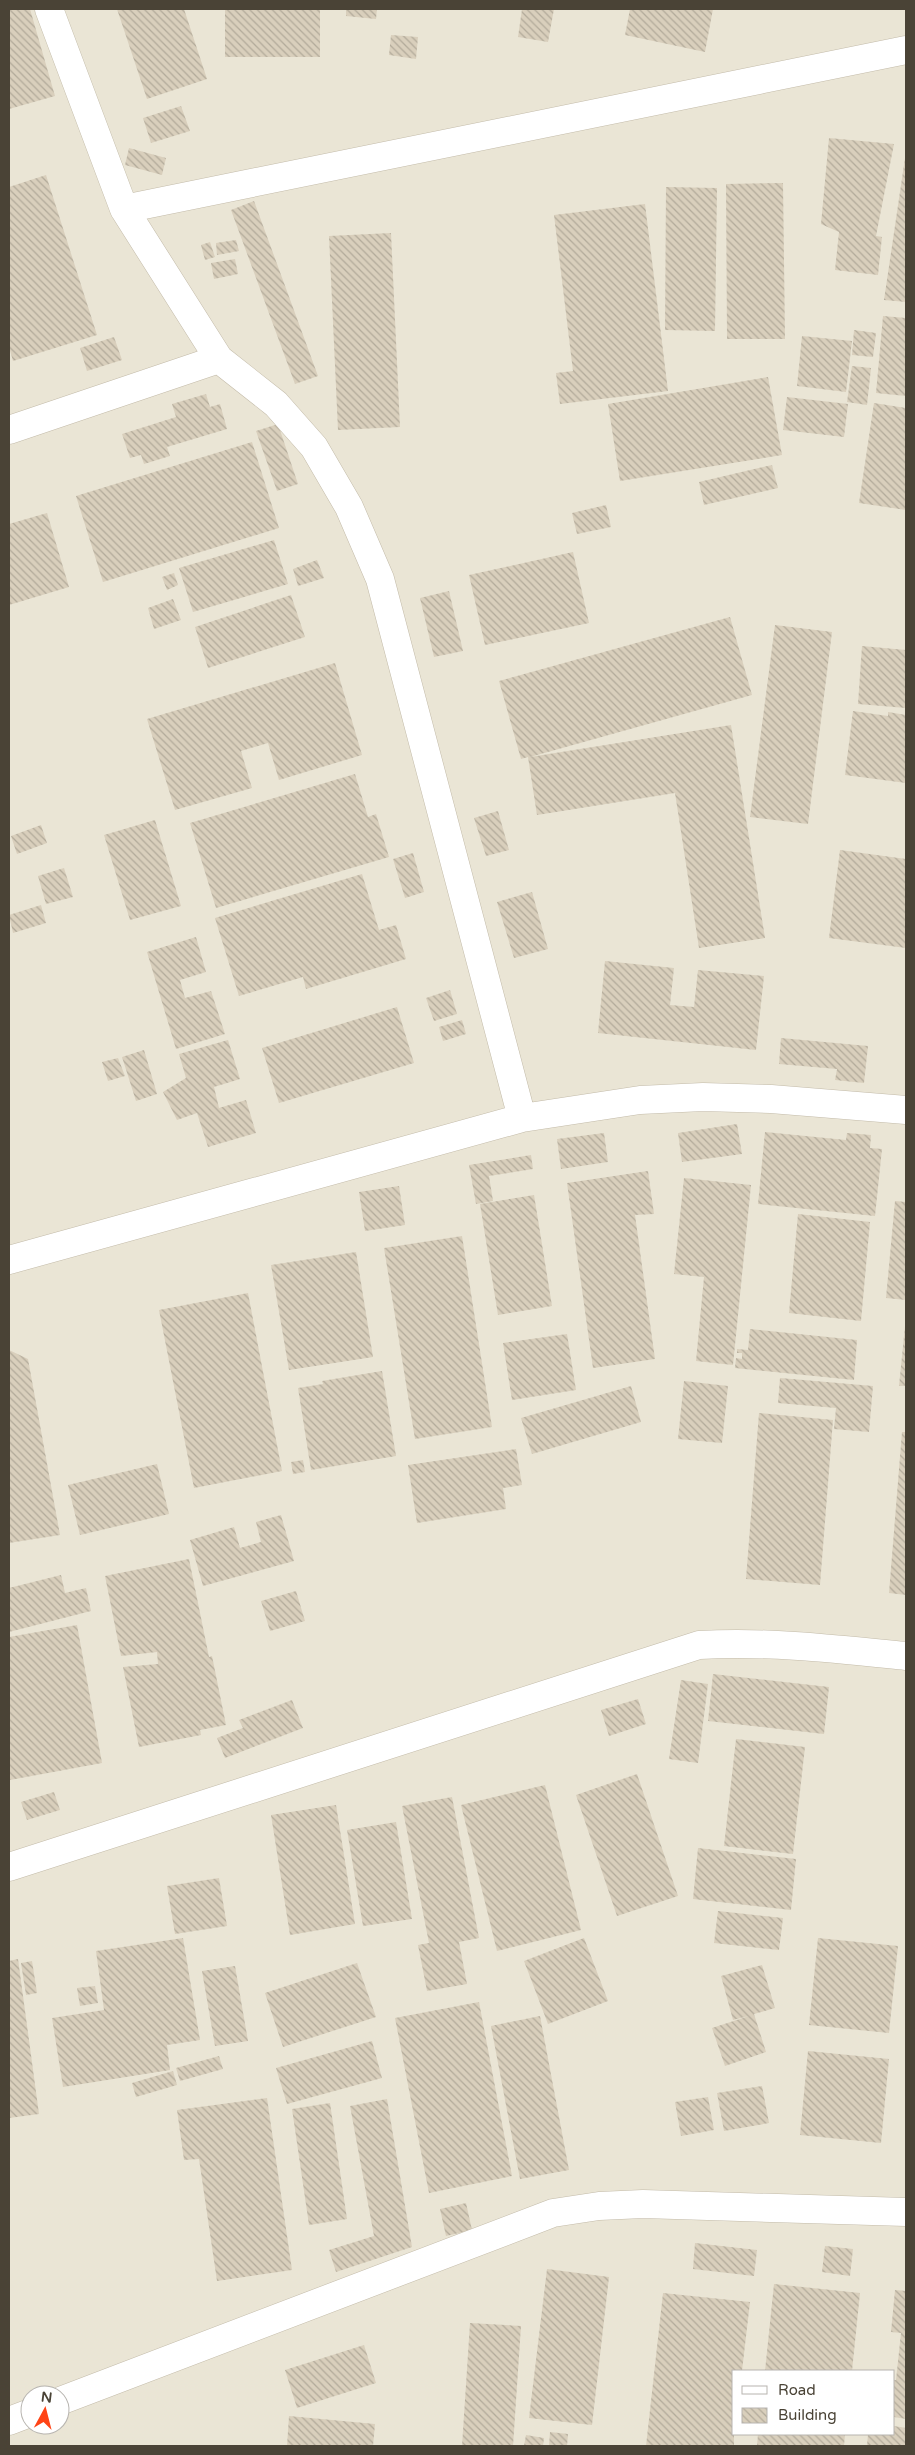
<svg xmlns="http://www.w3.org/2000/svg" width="915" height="2455" font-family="'Varela Round',sans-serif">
<defs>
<pattern id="building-back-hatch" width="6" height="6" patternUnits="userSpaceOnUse" patternTransform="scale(1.25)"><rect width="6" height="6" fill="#d9cfbc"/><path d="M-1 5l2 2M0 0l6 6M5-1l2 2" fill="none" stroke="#b2aa9a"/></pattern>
</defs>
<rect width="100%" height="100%" fill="#f6f2e8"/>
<path fill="#eae5d5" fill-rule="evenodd" d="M9 9H906V2446H9ZM734 2371H894V2434H734ZM30 2395H60V2425H30Z"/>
<path fill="url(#building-back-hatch)" d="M9 9H30L55 96 9 109Z
M117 9H184L207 79 147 99Z
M225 9H320V57H225Z
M346 9H377L376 19 346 16Z
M522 9H554L548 42 518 37Z
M630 9H713L705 52 625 35Z
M391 35 418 37 416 59 389 55Z
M181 106 190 131 151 143 143 118Z
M829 138 894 144 876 236 882 237 878 275 835 270 839 232 821 224Z
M129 148 166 158 162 175 125 165Z
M905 158H906V302L884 300Z
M46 175 97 335 13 361 9 347V187Z
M783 183 785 339H727L726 184Z
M666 187 717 188 715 331 665 330Z
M254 201 318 376 295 384 231 210Z
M645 204 668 391 560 404 556 373 573 371 554 215Z
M391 233 400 427 338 430 329 236Z
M236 240 239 251 217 255 216 243Z
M210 242 215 257 205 260 201 245Z
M235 259 238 274 214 279 211 263Z
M883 316 906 318V396L876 393Z
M854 330 876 333 873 357 852 355Z
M802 336 852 341 846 392 797 386Z
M114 337 122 360 87 371 80 348Z
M852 366 871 368 867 405 847 402Z
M768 377 782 455 620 481 608 404Z
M206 394 210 407 220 404 227 429 167 447 170 456 144 464 141 455 130 458 122 434 176 417 172 404Z
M787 397 848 404 844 437 783 430Z
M874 403 906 408V510L859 503Z
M278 424 298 484 277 491 256 431Z
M252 442 279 528 103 582 76 496Z
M772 465 778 488 704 505 699 482Z
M606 505 611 527 577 534 572 513Z
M47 513 69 587 9 605V524Z
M274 540 288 584 193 612 179 568Z
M573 552 589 623 485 645 469 575Z
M317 560 324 578 298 586 293 569Z
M174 573 178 585 167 590 162 577Z
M449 591 463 651 434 657 420 598Z
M291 595 305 637 208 668 195 627Z
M173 599 181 620 154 629 148 608Z
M730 617 752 695 530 757 731 725 765 938 699 948 675 793 537 815 528 757 521 759 499 681Z
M775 625 832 632 808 824 750 817Z
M862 646 906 650V708L858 704Z
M335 663 362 755 279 780 268 743 241 751 252 788 175 810 147 719Z
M853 711 888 716V712L906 715V783L845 775Z
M355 774 368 817 376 814 389 857 216 908 190 823Z
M498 811 509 850 486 856 474 818Z
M155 820 181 906 130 920 104 835Z
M41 825 47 843 17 854 11 836Z
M840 850 906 859V948L829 938Z
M413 853 424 892 405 898 393 859Z
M64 868 73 897 46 904 38 876Z
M362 874 379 930 396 925 406 959 306 989 303 977 239 996 215 918Z
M532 892 548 949 514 958 497 902Z
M41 905 46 923 13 933 9 915Z
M196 937 206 972 180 980 185 998 211 991 225 1034 176 1049 147 952Z
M605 961 674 968 670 1005 694 1007 698 970 764 976 756 1050 598 1033Z
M450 990 457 1014 434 1021 426 998Z
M397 1007 414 1063 279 1103 262 1048Z
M462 1020 466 1034 443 1041 439 1027Z
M781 1038 868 1046 864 1083 835 1080 837 1069 779 1064Z
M228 1040 240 1079 214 1087 219 1108 246 1100 256 1133 208 1147 197 1113 177 1120 163 1092 186 1078 179 1054Z
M144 1050 157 1094 136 1101 122 1057Z
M118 1058 125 1076 108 1081 102 1062Z
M737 1124 742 1154 682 1162 678 1133Z
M765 1132 846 1140 847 1133 871 1135 870 1148 882 1149 875 1216 758 1204Z
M604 1133 608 1162 561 1169 557 1139Z
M531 1155 533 1169 489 1176 493 1201 476 1204 469 1165Z
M648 1171 654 1214 635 1215 655 1359 593 1368 567 1183Z
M684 1178 751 1185 733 1365 696 1361 704 1277 674 1274Z
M399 1186 405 1225 365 1231 359 1192Z
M534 1195 552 1306 498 1315 480 1204Z
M895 1201 906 1202V1300L886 1298Z
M798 1214 870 1222 861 1321 789 1313Z
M462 1236 492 1427 415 1439 384 1248Z
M356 1252 373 1357 289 1370 271 1265Z
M248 1293 282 1471 194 1488 159 1310Z
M905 1326H906V1386H899Z
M750 1329 857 1340 854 1380 735 1368 736 1358 742 1359V1353H737V1349L748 1350Z
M567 1334 576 1390 512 1400 503 1343Z
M9 1350 28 1359 60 1535 9 1543Z
M382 1371 396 1456 311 1470 298 1388 323 1384 322 1381Z
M780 1378 873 1386 869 1432 834 1429 836 1408 778 1403Z
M684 1381 728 1386 722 1443 678 1439Z
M631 1386 641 1422 532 1454 521 1418Z
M759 1413 833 1420 820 1585 746 1579Z
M902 1432H906V1595L889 1593Z
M516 1449 522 1485 503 1488 506 1509 417 1523 408 1465Z
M303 1460 305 1472 293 1474 291 1462Z
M157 1464 169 1514 80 1535 68 1485Z
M281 1515 294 1561 203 1586 190 1540 234 1527 240 1548 261 1542 256 1522Z
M189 1559 209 1657 212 1656 226 1725 200 1730 201 1735 139 1747 123 1667 158 1664 157 1652 121 1656 105 1576Z
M61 1575 65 1593 86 1588 91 1611 9 1632V1588Z
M296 1591 305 1621 270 1631 261 1601Z
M77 1625 102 1763 10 1780 9 1637Z
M713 1674 829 1687 824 1734 708 1721Z
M681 1680 708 1684 698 1763 669 1759Z
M638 1699 646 1724 609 1736 601 1710Z
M292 1700 303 1728 225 1758 217 1738 243 1728 239 1720Z
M736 1739 805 1747 793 1854 724 1846Z
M637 1774 678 1896 617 1916 576 1795Z
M545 1785 581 1930 497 1951 461 1805Z
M54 1792 60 1810 27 1820 21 1802Z
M452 1797 479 1938 459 1942 467 1984 427 1991 418 1945 429 1943 402 1806Z
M336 1805 355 1924 290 1935 271 1815Z
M396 1822 412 1919 363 1926 347 1830Z
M698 1848 796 1859 791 1910 693 1899Z
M219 1878 227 1926 175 1934 167 1886Z
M718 1911 783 1918 779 1950 714 1943Z
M183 1938 200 2040 167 2045 170 2070 63 2087 52 2018 104 2010 96 1951Z
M584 1938 608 2001 548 2024 524 1961Z
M818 1938 898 1946 889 2033 809 2025Z
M18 1959 39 2114 9 2118V1961Z
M32 1961 37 1993 26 1995 21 1963Z
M357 1963 376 2017 283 2047 265 1993Z
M762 1965 775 2008 754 2014 766 2052 725 2066 712 2028 749 2016 733 2020 721 1976Z
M235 1966 248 2041 215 2046 202 1971Z
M95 1986 98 2003 80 2006 77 1988Z
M479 2002 512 2176 429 2193 395 2018Z
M540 2016 569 2170 520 2179 491 2026Z
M372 2041 382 2078 287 2104 276 2068Z
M808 2051 889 2059 881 2143 800 2135Z
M219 2056 223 2069 180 2081 176 2068Z
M173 2071 177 2085 136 2097 132 2083Z
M762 2086 769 2123 724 2131 717 2093Z
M708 2097 714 2130 681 2136 675 2102Z
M267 2098 292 2270 217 2281 199 2159 184 2160 177 2110Z
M387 2099 412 2247 336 2272 329 2250 374 2236 350 2106Z
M330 2103 347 2219 309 2225 292 2109Z
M466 2203 472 2230 446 2236 440 2209Z
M695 2243 757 2250 754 2276 693 2269Z
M825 2246 853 2249 850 2276 822 2272Z
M547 2269 609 2277 592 2425 529 2418Z
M774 2284 860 2293 852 2371H765Z
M895 2290 906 2291V2419L894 2417V2380H896L901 2333 891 2332Z
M663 2293 750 2302 742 2371H734V2446H646Z
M470 2323 521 2326 513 2446H462Z
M364 2345 376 2383 297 2408 285 2370Z
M289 2416 375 2424 373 2446H287Z
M894 2426 906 2428V2446H867L868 2434H894Z
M550 2432 568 2434 567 2446H549Z
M758 2434H845L844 2446H757Z
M526 2435 544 2438 543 2446H524Z"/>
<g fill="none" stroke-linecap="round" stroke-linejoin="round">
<defs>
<path id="street" d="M49 9 124 209
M9 430 219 359
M522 1118 380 579 349 507 314 447 276 404 219 359 124 209 906 50
M9 1260 522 1118 640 1100 703 1097 771 1099 906 1110
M9 1867 699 1645C768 1641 837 1649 906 1656
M60 2401 553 2213 599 2206 643 2204 906 2212
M9 2421 30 2413"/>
</defs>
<use href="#street" stroke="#c3bba9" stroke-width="29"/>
<use href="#street" stroke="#fff" stroke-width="28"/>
</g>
<rect width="915" height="2455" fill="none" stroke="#4a4336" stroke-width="20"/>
<rect x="732" y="2370" width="162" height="65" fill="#ffffff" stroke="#b7b4af"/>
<rect x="742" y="2386" width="25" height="8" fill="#ffffff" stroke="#b7b4af"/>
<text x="778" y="2395" font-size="15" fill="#4a4336">Road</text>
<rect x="742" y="2408" width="25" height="15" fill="url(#building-back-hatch)" stroke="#b7b4af"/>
<text x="778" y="2420" font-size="15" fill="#4a4336">Building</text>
<g transform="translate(45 2410) rotate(7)"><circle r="24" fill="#ffffff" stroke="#b7b4af"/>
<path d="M0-4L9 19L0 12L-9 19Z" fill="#ff4416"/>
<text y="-8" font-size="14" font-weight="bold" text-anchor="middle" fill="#4a4336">N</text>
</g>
</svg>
